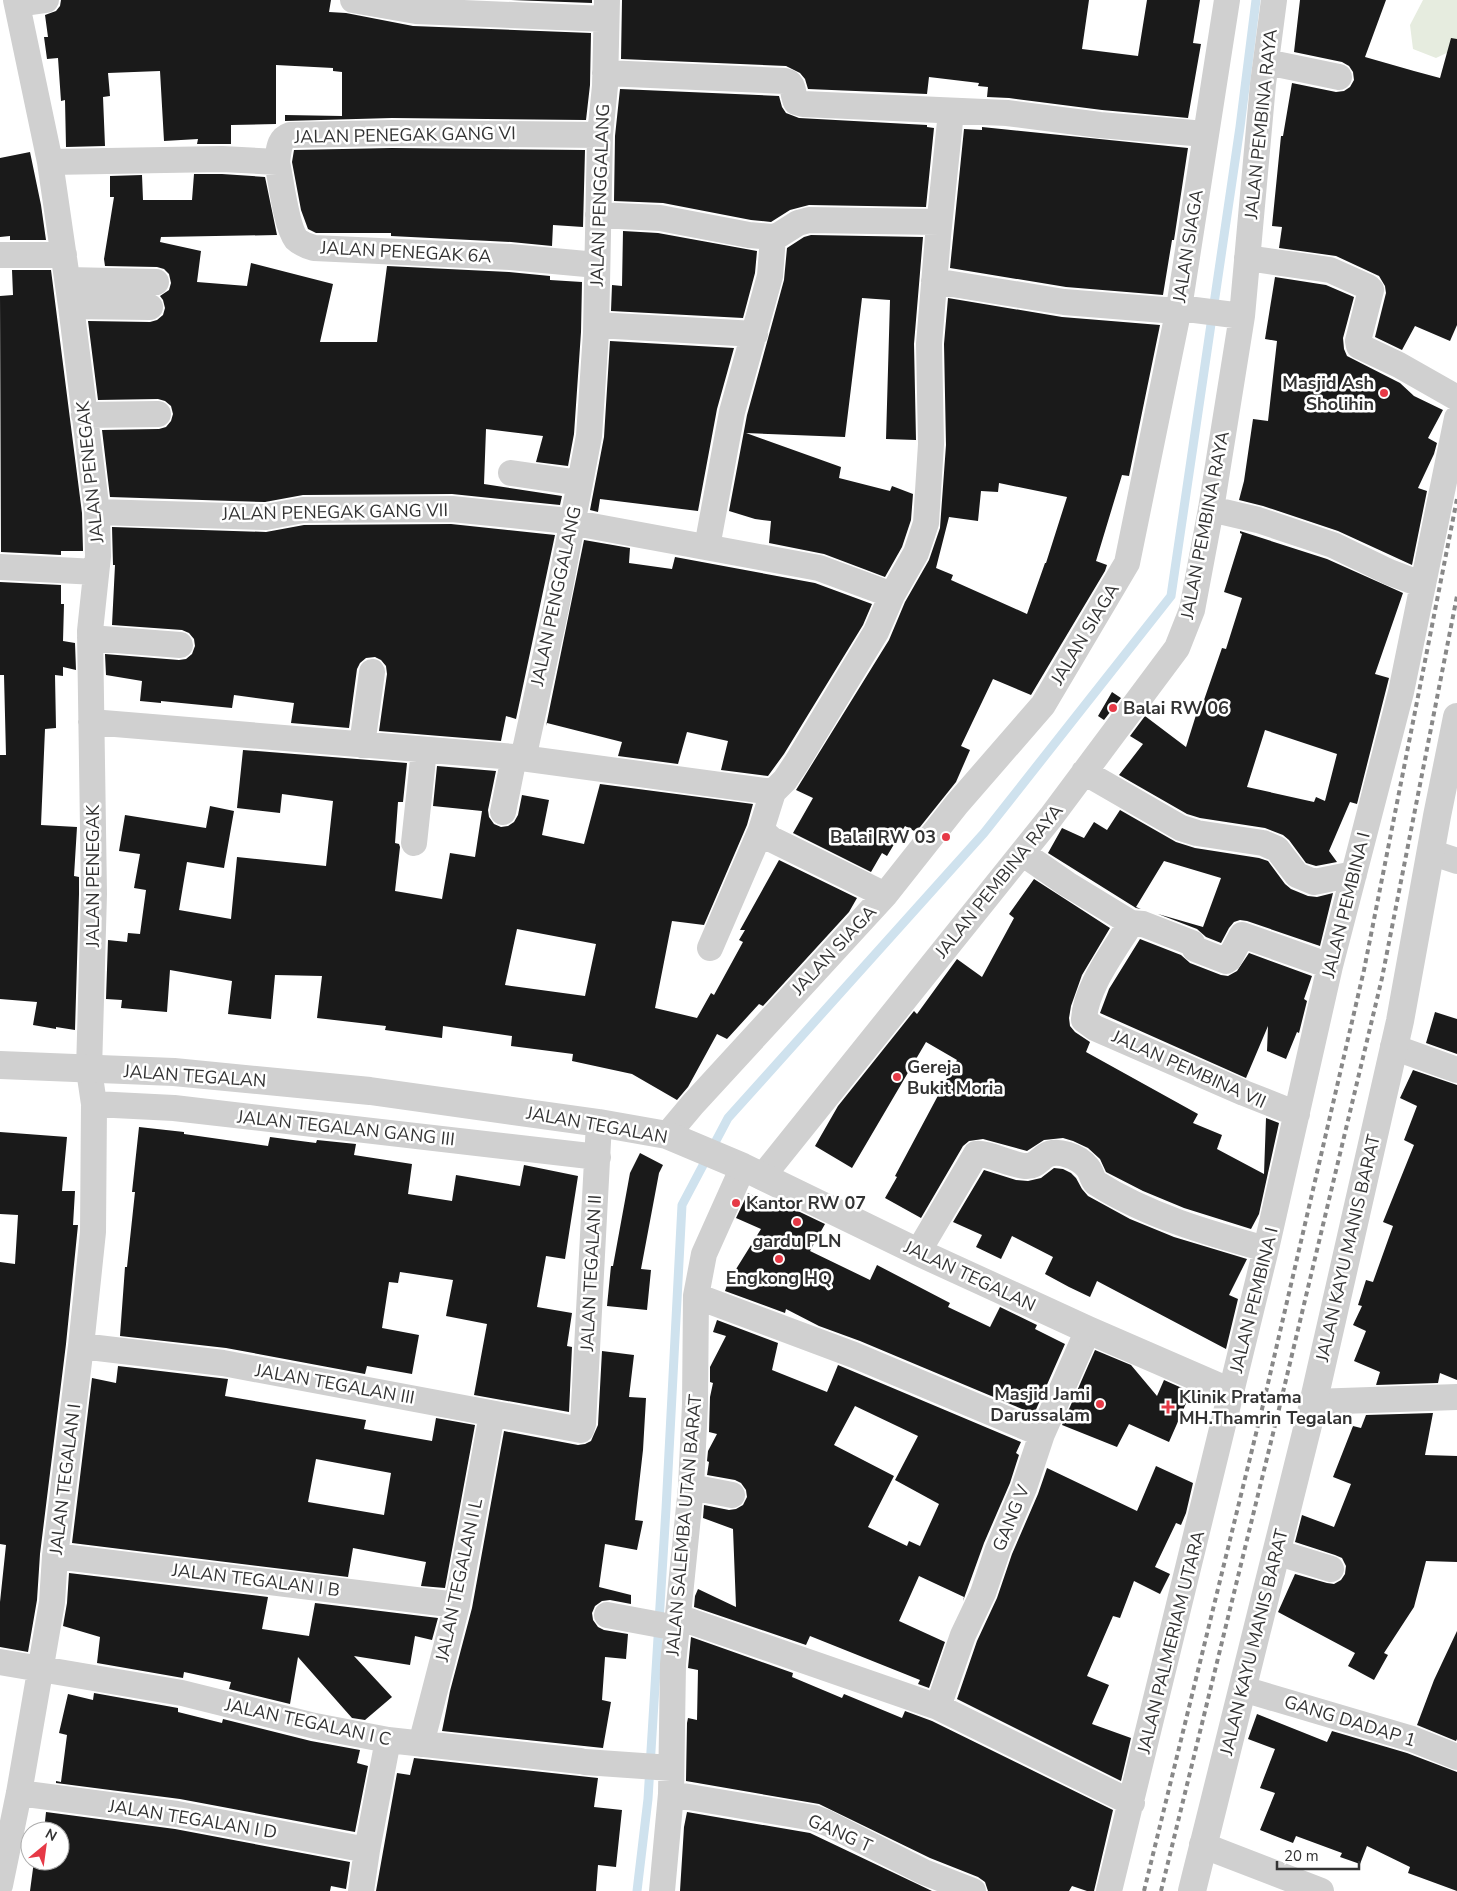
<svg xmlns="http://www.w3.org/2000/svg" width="1457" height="1891" font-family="'Nunito Sans',sans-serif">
<rect width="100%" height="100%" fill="#fff"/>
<path fill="#e6ecdf" d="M1423 0H1457V51L1453 50 1436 58 1413 49 1410 25Z"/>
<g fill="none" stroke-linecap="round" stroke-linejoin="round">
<path stroke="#cfe2ee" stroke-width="9" d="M637 1891 648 1799 666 1509 682 1205 728 1118 984 833 1171 596 1240 127 1256 0"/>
</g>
<path fill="#1a1a1a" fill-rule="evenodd" d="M61 0H331L329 12 346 13 413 26 591 33 590 85 586 120 392 118 285 121V115L342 116V72L333 71V68L276 65V124L231 125V144H197L198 139 164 141 160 71 108 73 110 96 103 97 105 146 66 147 65 100 61 101 58 58 47 59 44 37H48L45 15 56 11 60 6Z
M511 0H592V3Z
M622 0H1089L1082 49 1138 56 1147 0H1200L1193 43 1201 44 1188 118 1102 110 1009 98 987 97 988 87 978 86 979 83 929 77 927 94 808 89 805 79 800 73 786 66 621 59Z
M1300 0H1386L1365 57 1414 71 1440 78 1451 38 1457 39V325L1450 341 1415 326 1402 350 1375 337 1386 293 1385 286 1379 276 1336 256 1279 248 1282 227 1272 226 1281 136H1283L1292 83 1336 92 1344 91 1350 87 1354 80 1353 72 1349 66 1342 62 1294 52Z
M620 89 779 96 782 107 786 113 799 118 927 125V127L934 128 926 207 809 205 790 210 771 222 751 220 663 203 614 201 615 136Z
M982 127 1188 148 1174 240H1172L1163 295 1066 287 950 268 964 129 982 130Z
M392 148 585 150 583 227 553 225 552 246 511 242 391 236V233H316L308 229 301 210 292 162 294 150Z
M30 152 41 205 46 240H10V236L0 237V158Z
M194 174H222L265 177 277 235 161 237 160 242 201 251 197 282 247 286 251 263 333 284 320 342H377L387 266 509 272 550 276V280L582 282 581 332 574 434 568 466 536 462 543 436 486 429 484 484 562 496 560 505 452 494 303 495 265 502 110 497 102 430 159 429 166 427 171 421 173 414 171 406 165 401 158 399 98 400 88 321 150 322 157 320 163 315 165 308 163 300 160 296 169 290 171 283 169 274 164 269 157 267 105 266 104 259 114 197H110V176L142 175 143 200H192Z
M623 231 658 233 757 251 755 273 743 318 611 311 612 285 622 286Z
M811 235 923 237 914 344 916 440 886 439 890 300 862 298 845 437 746 433 841 467 839 478 890 491 892 486 913 494 911 520 902 547 885 577 824 554 769 543 771 521 755 519 729 511 747 415 784 280 787 248 804 237Z
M12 270H51L82 513 83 551H61V555L1 552 0 296 13 295Z
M1275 277 1326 285 1354 297 1343 338 1344 349 1347 356 1400 383 1414 396 1443 410 1428 438 1437 443 1434 454 1418 488 1427 491 1412 565 1338 531 1263 506 1239 500 1244 481 1253 419 1268 421 1277 341 1265 339Z
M948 298 1062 317 1160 325 1159 330 1129 476 1122 475 1096 561 1107 565 1105 571 1031 695 993 679 961 746 970 750 956 782 916 832 905 826 887 856 882 853 871 872 793 833 813 798 796 790 889 640 905 602 929 560 940 528 946 445 944 344ZM999 483 1067 497 1046 563H1045L1027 614 951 580 953 575 936 568 949 517 978 521 981 491 998 492Z
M610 341 734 348 717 409 698 511 600 499 598 512 590 510 604 437Z
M451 524 555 535 516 719 506 716 501 741 379 731 387 674 386 666 381 660 375 657 366 658 360 663 357 669 349 728 291 723 294 703 234 695 232 708 161 701V703L140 701 142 681 106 675 105 654 179 660 186 659 192 654 195 646 194 639 189 633 182 630 112 625 115 565H113L112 527 266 532 304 525Z
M1240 531 1327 559 1403 593 1375 674 1389 678 1357 804 1350 802 1329 851 1337 862 1316 866 1306 863 1289 840 1283 835 1265 828 1200 818 1187 814 1119 775 1143 744 1130 736 1145 716 1186 747 1201 699 1204 700 1222 648 1226 649 1242 598 1224 592 1242 534 1240 533ZM1265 730 1337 754 1325 801 1316 797 1314 802 1247 787Z
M584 540 630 548 629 563 672 569 675 557 815 583 872 604 863 625 784 754 768 776 721 770 728 741 687 732 678 764 618 756 622 742 547 723 546 726Z
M0 582 61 585V604H64L63 641 75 643 76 670 63 667V676L55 675 56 728 45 729 41 825 77 827 74 876 79 877V894L75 1030 56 1027V1029L33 1025 37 1002 0 999V755H6L4 675H0Z
M1112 692 1121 698 1104 720 1098 716Z
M243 750 407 763 403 802H398L395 843 399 844 400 847 395 891 442 899 450 853 475 857 482 811 433 806 437 766 496 771 488 810 489 817 494 824 501 827 508 826 514 822 518 815 522 795 549 800 542 835 584 844 600 784 753 804 747 825 704 925 672 921 655 1008 697 1018 711 993 714 995 743 942 739 940 745 930H740L779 860 857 898 849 912 763 1006 759 1004 727 1039 717 1034 688 1087 677 1100 632 1074 572 1061 573 1054 511 1046 512 1036 443 1026 442 1038 385 1030 386 1026 317 1018 322 976 275 975 271 1019 228 1014 232 981 170 970 167 1012 121 1008 122 1000 106 999 108 940 127 942 128 933 140 934 146 890 134 888 140 854 119 851 125 815 206 828 210 806 234 811 224 868 187 862 179 910 231 919 237 857 326 866 333 801 282 794 280 813 237 808ZM517 929 596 944 585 996 505 985Z
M1120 810 1176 842 1195 848 1259 858 1268 861 1285 884 1291 889 1308 896 1317 897 1333 893 1320 946 1247 921 1240 920 1234 922 1229 928 1221 943 1206 937 1197 929 1158 914 1203 927 1221 878 1164 861 1136 907 1141 909 1136 908 1048 853 1062 828 1084 838 1094 822 1107 830Z
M1034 879 1110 928 1082 975 1071 1006 1069 1018 1070 1026 1075 1032 1090 1042 1086 1052 1198 1114 1193 1123 1222 1135 1217 1149 1264 1174 1266 1118 1279 1123 1259 1214 1251 1229 1184 1208 1143 1191 1106 1172 1100 1159 1088 1148 1073 1141 1063 1138 1044 1140 1027 1151 983 1139 969 1141 963 1146 921 1218 885 1198 897 1177 895 1176 957 1060 926 1042 852 1168 815 1146 838 1106 914 1011 917 1014 957 959 982 977 1014 918 1009 914Z
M1140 939 1181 955 1190 963 1221 975 1228 976 1237 971 1249 953 1312 976 1304 999 1307 1001 1299 1033 1297 1032 1286 1059 1267 1051 1268 1026 1246 1078 1100 1013 1109 989Z
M1435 1012 1457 1019V1054L1426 1043Z
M1413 1070 1457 1085V1380L1440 1373 1438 1383 1376 1385 1380 1372 1354 1361 1366 1331 1353 1325 1362 1306 1358 1305 1366 1280 1373 1282 1393 1226 1383 1222 1414 1145 1404 1140 1417 1106 1400 1098Z
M139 1127 184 1132V1134L268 1146 270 1137 316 1143 317 1140 356 1144 354 1155 412 1164 408 1194 452 1201 456 1175 520 1186 524 1165 578 1176 565 1259 546 1256 537 1307 572 1313 567 1346 572 1347 569 1412 474 1395 487 1324 446 1316 453 1280 400 1272 398 1283 389 1282 382 1328 419 1335 412 1374 367 1366 365 1374 226 1348 120 1336 125 1267H127L135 1192H132Z
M0 1132 67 1137 62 1191H75L73 1225H78L66 1344 40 1554 37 1600 28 1652 0 1647V1602L6 1545 0 1544V1262L15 1264 18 1215 0 1214Z
M640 1153 663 1165 659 1173 641 1269 651 1270 647 1310 607 1306 611 1266H613L630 1173Z
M1054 1168 1063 1169 1071 1173 1076 1178 1082 1189 1088 1196 1130 1219 1174 1237 1247 1259 1229 1295 1238 1299 1226 1349 1097 1281 1090 1297 1069 1287 1045 1274 1053 1257 1012 1236 1001 1259 976 1247 982 1235 953 1222 984 1170 1016 1180 1028 1181 1041 1178Z
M748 1193 776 1207 779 1202 825 1224 810 1251 870 1280 877 1265 950 1303 948 1307 990 1327 1000 1307 1037 1325 1035 1329 1065 1344 1034 1414 860 1341 819 1326 786 1309 785 1313 725 1291 728 1282 761 1229 736 1218Z
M717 1320 778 1343 772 1370 827 1392 838 1365 1021 1442 1016 1453 1019 1455 1010 1483 984 1543 963 1601 964 1597 919 1576 899 1621 945 1642 929 1688 918 1684 920 1680 810 1636 806 1645 694 1607 695 1596 698 1589 736 1607 733 1529 703 1518 704 1505 729 1510 736 1509 743 1505 747 1497 746 1490 741 1483 735 1480 707 1475 709 1462 707 1461 708 1451 717 1434 709 1432 710 1397 713 1383 710 1382V1367L726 1336 713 1332ZM855 1406 918 1436 895 1480 939 1504 920 1546 909 1541 907 1546 868 1527 894 1476 834 1445Z
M1095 1350 1131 1365 1157 1396 1164 1380 1191 1392 1169 1442 1129 1424 1117 1447 1062 1425Z
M602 1351 634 1355 629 1397 646 1398 643 1450 635 1520 643 1521 637 1550 605 1544 599 1587 631 1595V1604L610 1600 602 1601 595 1606 592 1613 593 1620 598 1627 604 1630 628 1634 626 1659 605 1657 602 1700 611 1702 603 1748 442 1731 450 1691 472 1608 504 1431 578 1445 585 1444 591 1441 598 1425Z
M118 1366 228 1379 225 1396 366 1420 364 1429 432 1441 436 1418 475 1425 445 1588 421 1586 426 1562 353 1548 348 1577 72 1543 92 1378 116 1383ZM316 1459 391 1473 384 1515 308 1502Z
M1433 1413 1425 1455 1457 1456V1562L1426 1561 1414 1607 1384 1653 1388 1655 1374 1680 1348 1666 1355 1653 1278 1612 1295 1574 1327 1583 1334 1584 1341 1580 1345 1574 1346 1566 1342 1558 1335 1555 1295 1542 1302 1515 1334 1527 1351 1484 1333 1477 1353 1426 1361 1428 1366 1415Z
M1156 1466 1193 1483 1186 1513 1181 1525 1176 1523 1155 1567 1170 1574 1160 1594 1134 1581 1120 1618 1113 1616 1087 1676 1109 1685 1092 1724 1131 1738 1121 1781 957 1699 977 1641 997 1598 1012 1554 1038 1494 1047 1468 1137 1511Z
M69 1573 268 1597 262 1629 309 1636 315 1603 438 1618 432 1640 415 1636 410 1665 354 1656 392 1697 365 1720 352 1718 298 1657 290 1704 229 1689 231 1682 184 1672 183 1678 97 1663 100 1637 63 1626 67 1603Z
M1457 1631V1739L1456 1741 1417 1725 1434 1680Z
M691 1637 793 1673 792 1677 842 1698 844 1694 902 1718 905 1711 932 1721 1113 1810 1094 1891H1087L1072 1886 1069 1891H988L985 1882 978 1877 930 1858 819 1804 686 1781 687 1723 688 1718 697 1720 698 1670 688 1668Z
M94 1693 178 1708V1712L222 1723 223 1719 311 1741 360 1750 357 1763 368 1766 355 1832 180 1799 56 1783V1781L61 1782 67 1735 59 1733 68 1694 93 1700Z
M1257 1714 1327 1742 1332 1731 1407 1753 1457 1772V1891L1408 1873 1410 1867 1367 1846 1360 1864 1340 1857 1342 1853 1296 1836 1293 1843 1260 1830 1275 1793 1260 1788 1275 1749 1248 1739Z
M414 1758 598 1778 594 1807 622 1810 616 1867 598 1865 596 1891H376L397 1773 410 1775Z
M46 1812 175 1829 350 1862 346 1889 331 1886 330 1891H30L34 1861H60V1831H44Z
M687 1812 810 1833 932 1891H680L684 1827Z"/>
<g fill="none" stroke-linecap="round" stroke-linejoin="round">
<path stroke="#d0d0d0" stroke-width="26" d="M353 0 416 11 606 19
M18 4 46 0
M1266 62 1339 77
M605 73 785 81C795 83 792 94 796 102L803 104 1007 113 1100 125 1205 134
M50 162 222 159 277 162C279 151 278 139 290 135L392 133 600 135
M277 162C281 180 286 226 296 239 301 244 307 246 314 248L510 257 597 265
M598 215 660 218 749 235 773 237 779 235 798 223 809 220 939 222
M0 255H64
M1247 258 1330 270 1368 287 1371 290 1358 341 1359 346 1399 365 1457 398
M68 280 156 282
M934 281 1064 302 1164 310 1179 308 1242 316
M71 306 150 307
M597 325 755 334
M84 415 158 414
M511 473 580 483
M1211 509 1258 520 1333 545 1389 572 1423 585
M97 512 266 517 303 510 452 509 559 520 819 568 892 595
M707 547 732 412 770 276 773 237
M0 567 96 572
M90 638 180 645
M91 722 514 757 773 792
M362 745 372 672
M523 759 556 608 589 436 596 333 600 135 605 86 607 0
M1084 772 1181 828 1197 833 1263 843 1277 849 1297 875 1314 882 1354 874
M503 812 514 757
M761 830 771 839 885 895
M414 843 424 750
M1430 852 1457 861
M1022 853 1067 884 1131 923 1143 924 1192 943 1195 949 1226 961 1229 959 1242 935 1330 966
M1131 923C1115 950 1085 988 1084 1020L1095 1028 1244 1093 1297 1114
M710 948 761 830 773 792 785 780 797 762 876 632 892 595 916 553 926 523 931 444 929 344 938 236 951 112
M1393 1047 1457 1070
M94 1104 174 1108 598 1157
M667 1135 693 1104 885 895 957 804 1043 705 1127 563 1179 308 1227 0
M762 1177 1051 817 1177 648 1192 610 1211 509 1242 316 1263 84 1274 0
M918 1252 976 1154C985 1152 1012 1165 1025 1166 1034 1167 1038 1161 1045 1156 1057 1148 1079 1157 1087 1167 1092 1172 1091 1178 1096 1183 1148 1216 1208 1233 1266 1249
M696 1296 854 1355 1042 1434
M81 1346 223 1363 581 1430 583 1424 599 1123
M1313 1402 1457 1397
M691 1487 732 1495
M1276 1552 1331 1569
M55 1556 457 1605
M607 1615 677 1628
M678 1617 938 1707 1132 1803
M0 1662 182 1693 315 1726 388 1740 580 1761
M1243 1689 1412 1739 1457 1757
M938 1707 963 1635 983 1593 998 1549 1024 1488 1042 1434 1088 1330
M421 1744 457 1605 492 1414
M585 1762 671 1768
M19 1793 177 1814 367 1850
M671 1794 814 1818 827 1823 924 1872 973 1891
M1202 1845 1321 1891
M0 1885 19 1793 52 1602 55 1556 81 1346 93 1232 94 1104 89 1070 94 894 90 631 98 556 97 512 71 306 50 162 16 0
M361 1891 367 1850 388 1740
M662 1891 671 1794 673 1664 691 1487 695 1404 696 1296 704 1254 743 1167
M1109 1891 1266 1249 1330 966 1401 692 1457 418"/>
<path stroke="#d0d0d0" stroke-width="28" d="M0 1065 174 1072 370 1091 599 1123 667 1135 743 1167 918 1252 1088 1330 1231 1392
M1192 1891 1310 1417 1400 1021 1437 816 1457 717"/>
<path stroke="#888" stroke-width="4" stroke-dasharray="5 4" stroke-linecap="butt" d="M1144 1891 1263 1405 1364 970 1457 499
M1161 1891 1279 1409 1382 978 1457 596"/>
</g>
<g fill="#e63946" stroke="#fff" stroke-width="2">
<circle cx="1384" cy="393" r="5"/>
<circle cx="1113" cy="708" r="5"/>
<circle cx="946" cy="837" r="5"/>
<circle cx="897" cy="1077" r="5"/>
<circle cx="736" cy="1203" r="5"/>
<circle cx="797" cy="1222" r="5"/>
<circle cx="779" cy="1259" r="5"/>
<circle cx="1100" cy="1404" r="5"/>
<path d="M1165.5 1399.5h5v5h5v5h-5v5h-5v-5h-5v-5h5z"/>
</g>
<g text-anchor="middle" stroke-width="5" stroke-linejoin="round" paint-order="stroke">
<g font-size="18" fill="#333" stroke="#fff">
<text transform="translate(1261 124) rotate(-84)" y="6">JALAN PEMBINA RAYA</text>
<text transform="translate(405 135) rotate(-1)" y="6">JALAN PENEGAK GANG VI</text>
<text transform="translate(600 195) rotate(-88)" y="6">JALAN PENGGALANG</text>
<text transform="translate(1188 246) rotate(-81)" y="6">JALAN SIAGA</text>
<text transform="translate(406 252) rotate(3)" y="6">JALAN PENEGAK 6A</text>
<text transform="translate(90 472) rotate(-96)" y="6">JALAN PENEGAK</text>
<text transform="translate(335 512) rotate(-1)" y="6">JALAN PENEGAK GANG VII</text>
<text transform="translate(1205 525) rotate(-79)" y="6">JALAN PEMBINA RAYA</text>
<text transform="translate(556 596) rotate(-78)" y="6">JALAN PENGGALANG</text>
<text transform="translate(1085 634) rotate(-59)" y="6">JALAN SIAGA</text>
<text transform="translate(93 876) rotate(-90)" y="6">JALAN PENEGAK</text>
<text transform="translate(999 881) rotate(-51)" y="6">JALAN PEMBINA RAYA</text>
<text transform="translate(1346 905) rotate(-76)" y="6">JALAN PEMBINA I</text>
<text transform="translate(834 950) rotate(-47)" y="6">JALAN SIAGA</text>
<text transform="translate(1189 1069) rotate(24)" y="6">JALAN PEMBINA VII</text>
<text transform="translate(195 1076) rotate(4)" y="6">JALAN TEGALAN</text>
<text transform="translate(597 1125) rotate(10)" y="6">JALAN TEGALAN</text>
<text transform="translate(346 1128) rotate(6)" y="6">JALAN TEGALAN GANG III</text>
<text transform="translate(1348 1248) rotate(-77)" y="6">JALAN KAYU MANIS BARAT</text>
<text transform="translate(591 1273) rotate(-87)" y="6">JALAN TEGALAN II</text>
<text transform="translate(970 1276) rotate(25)" y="6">JALAN TEGALAN</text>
<text transform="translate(1254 1300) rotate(-76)" y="6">JALAN PEMBINA I</text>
<text transform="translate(335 1384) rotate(10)" y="6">JALAN TEGALAN III</text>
<text transform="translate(65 1479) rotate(-83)" y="6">JALAN TEGALAN I</text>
<text transform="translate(1011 1518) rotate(-68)" y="6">GANG V</text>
<text transform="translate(684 1525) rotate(-85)" y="6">JALAN SALEMBA UTAN BARAT</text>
<text transform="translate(256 1580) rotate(7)" y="6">JALAN TEGALAN I B</text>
<text transform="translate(459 1580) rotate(-78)" y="6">JALAN TEGALAN I L</text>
<text transform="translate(1171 1642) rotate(-76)" y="6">JALAN PALMERIAM UTARA</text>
<text transform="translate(1254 1642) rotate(-76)" y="6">JALAN KAYU MANIS BARAT</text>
<text transform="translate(1350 1721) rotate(17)" y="6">GANG DADAP 1</text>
<text transform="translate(308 1722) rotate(12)" y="6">JALAN TEGALAN I C</text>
<text transform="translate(193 1819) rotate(9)" y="6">JALAN TEGALAN I D</text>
<text transform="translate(840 1833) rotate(24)" y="6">GANG T</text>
</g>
<g font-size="18" font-weight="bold" fill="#333" stroke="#fff" text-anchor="start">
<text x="1374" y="389" text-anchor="end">Masjid Ash<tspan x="1374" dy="21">Sholihin</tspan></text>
<text x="1123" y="714">Balai RW 06</text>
<text x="936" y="843" text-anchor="end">Balai RW 03</text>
<text x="907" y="1073">Gereja<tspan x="907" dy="21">Bukit Moria</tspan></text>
<text x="746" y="1209">Kantor RW 07</text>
<text x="797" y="1247" text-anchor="middle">gardu PLN</text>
<text x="779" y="1284" text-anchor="middle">Engkong HQ</text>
<text x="1090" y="1400" text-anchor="end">Masjid Jami<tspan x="1090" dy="21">Darussalam</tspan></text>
<text x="1179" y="1403">Klinik Pratama<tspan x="1179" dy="21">MH.Thamrin Tegalan</tspan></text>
</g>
</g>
<g transform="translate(45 1846) rotate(29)"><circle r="24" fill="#ffffff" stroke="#adadad"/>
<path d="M0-4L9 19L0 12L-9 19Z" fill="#e63946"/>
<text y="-8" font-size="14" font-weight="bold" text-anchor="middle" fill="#333333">N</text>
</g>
<path d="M1277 1861v8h82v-8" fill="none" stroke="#333333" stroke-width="2.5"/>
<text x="1284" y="1861" font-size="15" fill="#333333" stroke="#ffffff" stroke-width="4" paint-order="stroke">20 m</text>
</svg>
